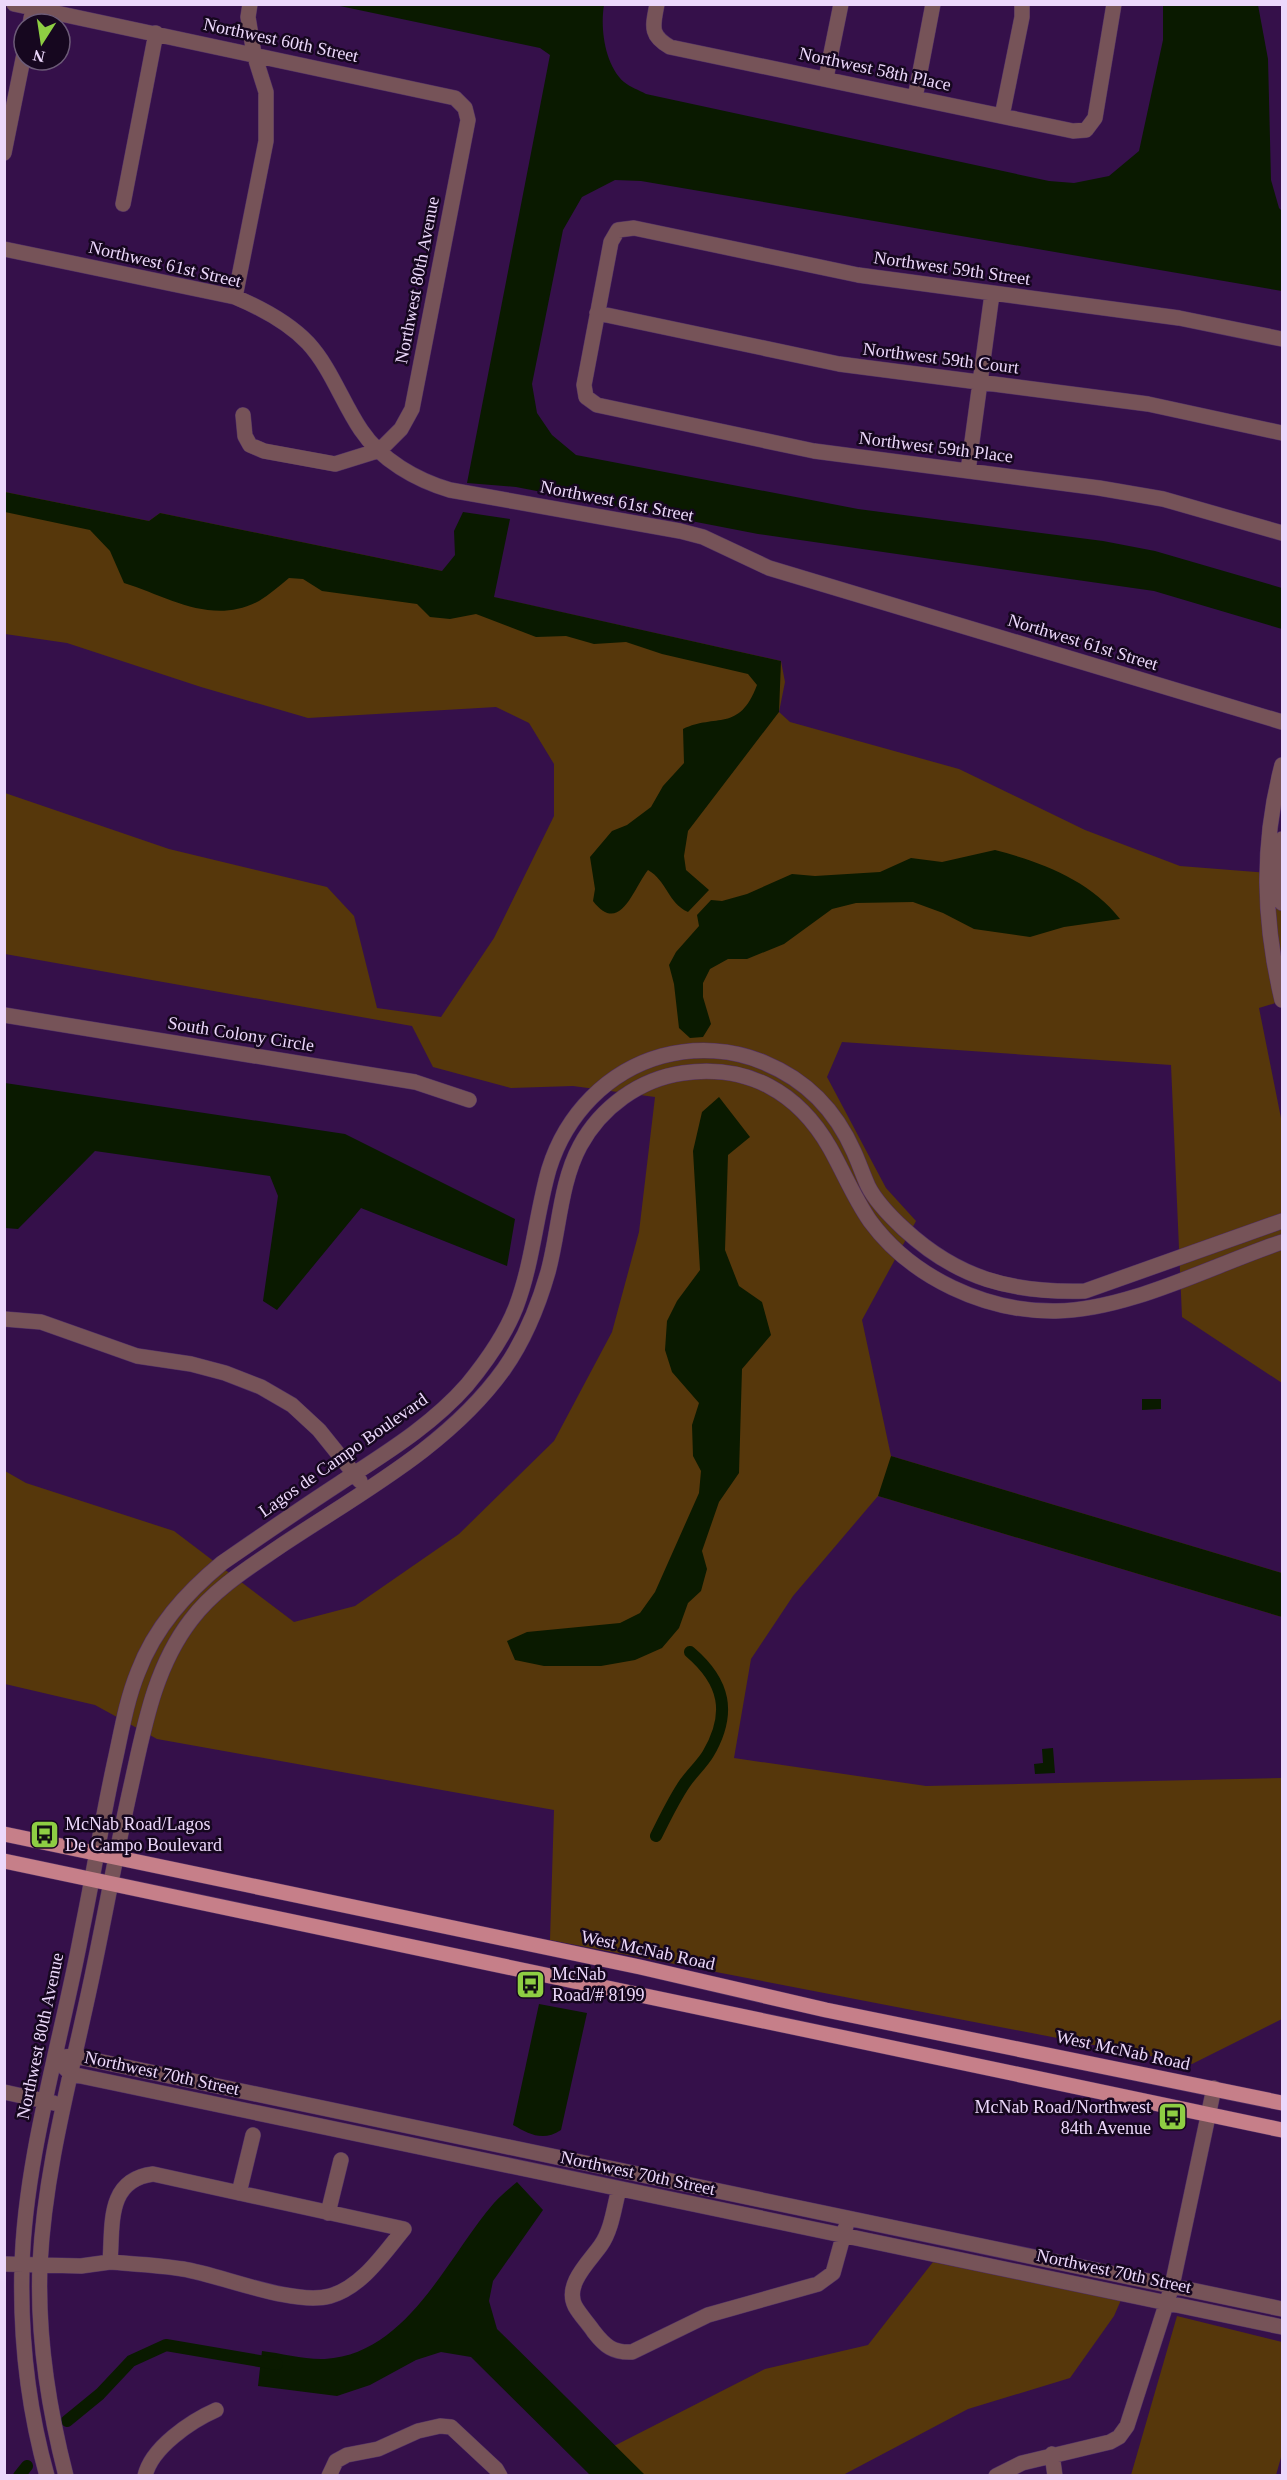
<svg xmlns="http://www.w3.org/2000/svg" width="1287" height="2480" font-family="Georgia,serif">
<rect width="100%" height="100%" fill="#35104a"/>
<path fill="#56370b" d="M5 492 149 521 160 513 442 571 493 597 781 661 785 682 779 712 790 722 959 769 1085 830 1180 866 1282 874V1001L1259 1008 1282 1123V1383L1182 1317 1171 1065 842 1042 827 1077 886 1188 916 1221 862 1320 891 1456 1282 1573V1617L878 1496 793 1596 751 1659 734 1758 926 1786 1282 1778V2019L1192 2064 550 1940 554 1810 157 1739 95 1705 5 1684V1471L26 1483 174 1531 294 1622 355 1606 459 1534 554 1441 612 1332 639 1232 655 1097 573 1086 511 1088 433 1067 412 1026 5 954V793L169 849 327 887 354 916 377 1008 441 1017 494 938 554 816V764L529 723 496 707 308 718 201 687 67 643 5 634Z
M933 2262 1121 2300 1114 2316 1070 2378 968 2409 843 2475 596 2476 614 2446 765 2369 868 2345Z
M1177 2316 1282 2342V2454L1276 2475H1131Z"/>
<path fill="#0a1a00" d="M335 5H604C600 29 605 65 624 82 630 87 639 90 646 94L1049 181 1074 183 1109 176 1139 151 1163 40V5H1258L1268 59 1271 180 1279 208 1282 211V291L641 181 615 180 582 197 563 230 532 384 537 413 552 435 576 455 858 509 1103 541 1155 551 1282 588V629L1154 591 758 534 516 487 467 483 550 55 540 48Z
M5 492 149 521 160 513 442 571 455 555 454 531 463 512 510 519 494 597 781 661 779 712 688 831 684 856 686 870 709 890 688 912C668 903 667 881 648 870 633 889 620 936 593 901L595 889 590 857 612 831 627 825 651 807 663 786 684 763 683 729C716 713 739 733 757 685L748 674 662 654 626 642 594 644 566 636 536 637 476 614 450 619 430 617 417 604 322 591 303 579 289 578C279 586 269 595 259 601 212 626 169 597 124 583L110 551 90 530 5 512Z
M995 850C1041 862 1090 880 1120 919L1064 927 1030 937 974 929 943 913 913 902 856 903 832 909 784 944 747 959H728L710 969 703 983V997L711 1024 703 1037 690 1038 679 1028 674 984 669 965 676 952 699 926 697 915 711 900 722 901 747 894 792 874 815 876 880 872 911 858 942 862Z
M5 1083 345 1134 515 1219 507 1266 361 1208 277 1310 263 1301 278 1196 270 1176 95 1151 18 1229 5 1228Z
M719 1097 750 1137 728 1155 725 1250 739 1286 762 1302 771 1335 742 1369 739 1473 719 1502 702 1551 707 1569 701 1591 688 1603 679 1628 662 1648 635 1660 601 1666H544L515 1660 507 1641 527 1632 620 1623 640 1613 655 1592 699 1493 701 1471 693 1456 692 1425 699 1403 672 1372 665 1350 667 1321 677 1301 700 1270 693 1151 702 1112Z
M1142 1399H1161V1409L1142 1410Z
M891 1456 1282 1573V1617L878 1496Z
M1053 1748 1055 1773 1035 1774 1034 1764 1043 1763 1042 1749Z
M539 2004 587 2013 561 2130C543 2142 529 2134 513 2125Z
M517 2182 543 2210 493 2281 489 2301 497 2329 645 2475H590L471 2357 441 2352 416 2360 370 2385 337 2396 258 2386 262 2351C281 2353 305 2360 325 2359 408 2354 447 2257 494 2203 501 2195 509 2189 517 2182Z"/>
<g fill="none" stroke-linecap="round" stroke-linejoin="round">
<path stroke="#0a1a00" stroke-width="12" d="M656 1836C665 1818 674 1799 685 1783 692 1773 702 1764 708 1754 732 1713 725 1682 690 1652
M67 2421 100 2394 131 2361 166 2345 277 2364
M19 2476 27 2466"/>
<defs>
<path id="minor" d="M14 4 455 98 465 108 468 120 412 409 401 429 380 450 335 464 264 451 250 445 245 436 243 415
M657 4C653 26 649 35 670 47L1073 131 1086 130 1095 118 1114 4
M30 24 33 8
M826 78 841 4
M915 98 933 4
M1002 116 1022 17V4
M4 153 24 54
M123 204 156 33
M4 249 235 297C261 308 288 322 308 343 331 368 342 402 361 430 381 460 416 480 450 490L680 531 703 537 769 568 1282 722
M235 297 266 141V92L254 54 248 17 250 4
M597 313 839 364 1148 404 1282 433
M1282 339 1179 318 858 275 634 228 618 230 611 242 584 385 586 397 597 405 814 451 1099 488 1163 499 1282 533
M968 471 992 294
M1282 765C1261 845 1263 920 1282 1000
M1282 839V903
M4 1015 415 1082 469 1100
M4 1319 41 1322 137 1356 191 1364 225 1373 261 1387 292 1405 319 1430 360 1481
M64 2057 74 2056 1282 2309
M64 2067 71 2074 1282 2327
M4 2092 54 2103
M619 2189C614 2207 612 2229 601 2245 590 2261 564 2284 575 2306 580 2315 588 2323 594 2332 605 2346 613 2353 632 2352L708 2315 818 2284 833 2273 846 2226
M239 2193 253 2135
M328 2213 341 2160
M4 2264 81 2266 110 2262C113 2225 106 2180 153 2174L404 2229C384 2253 362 2287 330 2296 293 2306 221 2275 183 2269 159 2265 134 2264 110 2262
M1052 2454 1055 2476
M47 2476C28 2408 20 2337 22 2266 25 2156 62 2039 82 1930 94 1872 103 1814 116 1756 122 1728 127 1699 138 1672 155 1627 186 1593 222 1563 261 1536 300 1509 340 1483 384 1454 431 1426 467 1385 486 1362 505 1335 516 1307 533 1262 536 1214 549 1169 566 1114 608 1071 662 1056 696 1047 733 1049 765 1063 806 1080 836 1111 854 1152 859 1163 863 1175 868 1186 876 1202 891 1217 904 1229 958 1279 1012 1293 1085 1291L1282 1221
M66 2476C48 2406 37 2336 40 2264 45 2165 73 2069 93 1972 106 1910 117 1848 131 1786 144 1728 154 1668 191 1620 215 1588 250 1567 282 1545 360 1493 449 1446 504 1369 525 1339 538 1307 548 1272 559 1232 560 1183 580 1146 601 1107 640 1079 683 1073 748 1064 798 1092 830 1148 844 1173 854 1198 870 1221 912 1278 986 1312 1056 1311 1129 1310 1213 1265 1282 1242
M145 2476C151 2448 191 2421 216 2410
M329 2476 336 2461 347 2455 378 2449 418 2431 440 2426 451 2427 496 2469 500 2476
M996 2476 1022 2463 1110 2442 1119 2437 1127 2426 1172 2286 1214 2088"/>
<path id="major" d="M4 1834 640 1967 826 2010 1282 2103
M4 1861 1282 2130"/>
</defs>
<use href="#minor" stroke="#523066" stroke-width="16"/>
<use href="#major" stroke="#523066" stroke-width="16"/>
<use href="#minor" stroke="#765358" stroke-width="15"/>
<use href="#major" stroke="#c67f89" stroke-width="15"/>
</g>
<defs>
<symbol id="bus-square" viewBox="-11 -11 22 22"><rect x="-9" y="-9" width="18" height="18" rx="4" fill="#8ece43" stroke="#16071f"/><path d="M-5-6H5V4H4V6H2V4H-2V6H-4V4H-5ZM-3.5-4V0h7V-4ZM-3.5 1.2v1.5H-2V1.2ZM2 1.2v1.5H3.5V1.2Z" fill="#111"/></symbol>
</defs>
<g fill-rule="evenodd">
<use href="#bus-square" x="28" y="1818" width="33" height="33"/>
<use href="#bus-square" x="514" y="1968" width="33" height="33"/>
<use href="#bus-square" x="1156" y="2100" width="33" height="33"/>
</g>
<g text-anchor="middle" stroke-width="5" stroke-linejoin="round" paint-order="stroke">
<g font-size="18" fill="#ecd8fb" stroke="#16071f">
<text transform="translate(281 40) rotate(12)" y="6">Northwest 60th Street</text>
<text transform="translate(875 69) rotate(12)" y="6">Northwest 58th Place</text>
<text transform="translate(165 264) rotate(13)" y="6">Northwest 61st Street</text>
<text transform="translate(952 268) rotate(8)" y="6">Northwest 59th Street</text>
<text transform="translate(417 280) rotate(-79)" y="6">Northwest 80th Avenue</text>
<text transform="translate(941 358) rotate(7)" y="6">Northwest 59th Court</text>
<text transform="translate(936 447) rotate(7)" y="6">Northwest 59th Place</text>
<text transform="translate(617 501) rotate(11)" y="6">Northwest 61st Street</text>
<text transform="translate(1083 642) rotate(17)" y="6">Northwest 61st Street</text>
<text transform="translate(241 1034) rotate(9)" y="6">South Colony Circle</text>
<text transform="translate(343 1455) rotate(-35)" y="6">Lagos de Campo Boulevard</text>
<text transform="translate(648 1950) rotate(12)" y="6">West McNab Road</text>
<text transform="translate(40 2036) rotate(-78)" y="6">Northwest 80th Avenue</text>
<text transform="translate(1123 2050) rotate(12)" y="6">West McNab Road</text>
<text transform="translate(162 2073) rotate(12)" y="6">Northwest 70th Street</text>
<text transform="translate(638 2173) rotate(12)" y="6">Northwest 70th Street</text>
<text transform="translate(1114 2271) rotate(12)" y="6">Northwest 70th Street</text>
</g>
<g font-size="18" fill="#ecd8fb" stroke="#16071f" text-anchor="start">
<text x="65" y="1830">McNab Road/Lagos<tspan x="65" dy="21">De Campo Boulevard</tspan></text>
<text x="552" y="1980">McNab<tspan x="552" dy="21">Road/# 8199</tspan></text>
<text x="1151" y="2113" text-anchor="end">McNab Road/Northwest<tspan x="1151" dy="21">84th Avenue</tspan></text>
</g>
</g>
<rect width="1287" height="2480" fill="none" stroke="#ecd8fb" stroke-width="12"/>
<g transform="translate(42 42) rotate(192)"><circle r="28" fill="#16071f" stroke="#6c5b77" stroke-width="1.5"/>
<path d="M0-4.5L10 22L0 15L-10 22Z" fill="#8ece43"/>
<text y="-9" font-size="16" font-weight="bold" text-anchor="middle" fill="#ecd8fb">N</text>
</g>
</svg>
